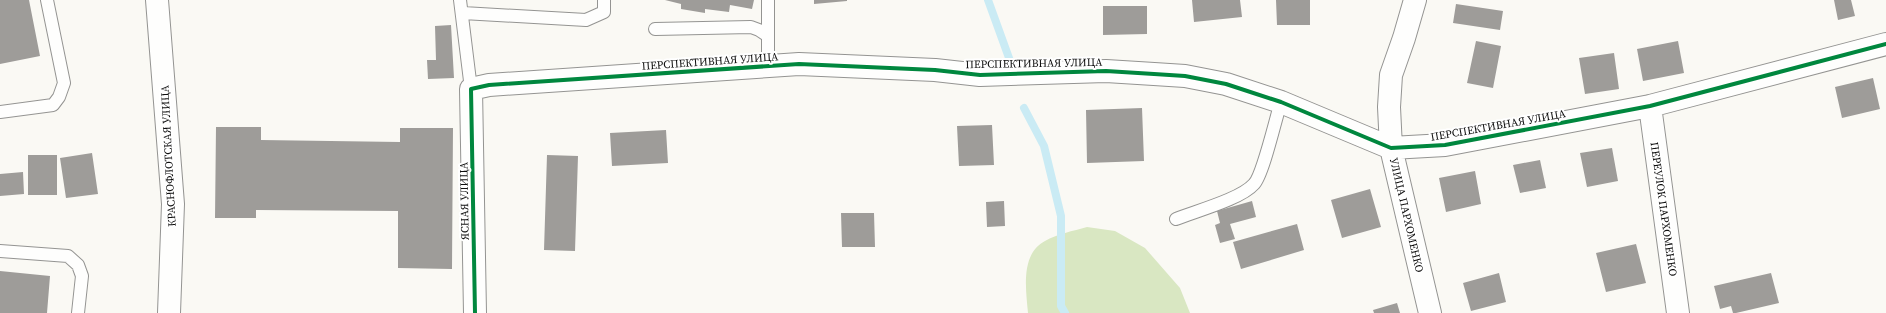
<svg xmlns="http://www.w3.org/2000/svg" width="1886" height="313" font-family="'Source Serif 4',serif">
<rect width="100%" height="100%" fill="#faf9f4"/>
<path fill="#d9e7c2" d="M1087 227 1115 231 1145 248 1180 288 1190 313H1028C1026 290 1020 254 1045 241 1057 234 1073 231 1087 227Z"/>
<g fill="none" stroke-linecap="round" stroke-linejoin="round">
<path stroke="#caebf4" stroke-width="8" d="M988 0 1013 69
M1024 108 1044 146 1061 216V306L1065 313"/>
</g>
<path fill="#9e9c99" d="M0 0H29L40 56 0 64Z
M665 0H754L752 9 730 5 729 12 705 9V13L681 9V4Z
M814 0H847V1L814 4Z
M1192 0H1240L1242 17 1194 22Z
M1276 0H1310V25H1277Z
M1834 0H1851L1855 16 1838 20Z
M1456 4 1503 11 1500 30 1453 23Z
M1103 6H1147V34L1103 35Z
M451 25 454 78 428 79 427 60H436L435 26Z
M1476 41 1501 46 1493 88 1467 83Z
M1678 41 1684 73 1643 81 1637 49Z
M1614 53 1619 89 1585 94 1579 58Z
M1873 78 1880 109 1842 118 1835 87Z
M1142 108 1144 161 1087 163 1086 110Z
M992 125 994 165 959 166 957 126Z
M216 127H261V140L400 142V128H453L452 269 398 268V211L256 210V218H215Z
M666 130 668 163 612 166 610 133Z
M1612 148 1618 181 1587 187 1580 153Z
M92 153 98 194 66 198 60 158Z
M28 155H57V195H28Z
M547 155 578 156 575 251 544 250Z
M1540 160 1546 188 1520 193 1513 165Z
M1475 171 1481 204 1446 212 1439 178Z
M23 172 24 194 0 196V174Z
M1370 189 1381 227 1342 238 1331 200Z
M1004 201 1005 226 987 227 986 202Z
M1252 201 1256 217 1230 224 1235 239 1220 243 1215 225 1220 223 1217 211Z
M841 213H874L875 247H842Z
M1297 224 1304 250 1241 269 1233 242Z
M1636 244 1646 283 1606 292 1596 253Z
M0 271 50 276 47 313H0Z
M1499 273 1506 302 1471 311 1463 283Z
M1771 273 1779 303 1736 313H1733L1731 306 1720 309 1714 286Z
M1397 303 1400 313H1374L1373 310Z"/>
<g fill="none" stroke-linecap="round" stroke-linejoin="round">
<defs>
<path id="lane" d="M460 0 471 89
M463 13 586 20 604 12V0
M655 29 751 27 759 30 768 36V66
M768 36V0
M0 112 53 105 59 97 64 83 47 0
M1176 219C1196 211 1241 199 1254 184 1263 175 1276 117 1281 102
M0 251 68 256 78 265 82 276 78 313"/>
<path id="street" d="M157 0 173 204 169 313
M1415 0 1404 38 1391 75 1389 107 1391 148 1430 313
M1650 106 1678 313
M475 313 471 89 489 85 799 64 935 70 980 75 1106 71 1154 74 1185 76 1226 84 1281 102 1391 148 1445 145 1650 106 1886 44"/>
</defs>
<use href="#lane" stroke="#949492" stroke-width="14"/>
<use href="#street" stroke="#949492" stroke-width="24"/>
<use href="#lane" stroke="#fefefd" stroke-width="12"/>
<use href="#street" stroke="#fefefd" stroke-width="22"/>
<defs>
<path id="cycleway" d="M475 313 471 89 489 85 799 64 935 70 980 75 1106 71 1154 74 1185 76 1226 84 1281 102 1391 148 1445 145 1650 106 1886 44"/>
</defs>
<use href="#cycleway" stroke="#fff" stroke-width="6"/>
<use href="#cycleway" stroke="#00873e" stroke-width="4"/>
</g>
<g text-anchor="middle" stroke-width="4" stroke-linejoin="round" paint-order="stroke">
<g font-size="11" fill="#0e0e0e" stroke="#fff">
<text transform="translate(710 61) rotate(-4)" y="4">ПЕРСПЕКТИВНАЯ УЛИЦА</text>
<text transform="translate(1034 63) rotate(-1)" y="4">ПЕРСПЕКТИВНАЯ УЛИЦА</text>
<text transform="translate(1498 125) rotate(-10)" y="4">ПЕРСПЕКТИВНАЯ УЛИЦА</text>
<text transform="translate(168 156) rotate(-93)" y="4">КРАСНОФЛОТСКАЯ УЛИЦА</text>
<text transform="translate(464 201) rotate(-91)" y="4">ЯСНАЯ УЛИЦА</text>
<text transform="translate(1664 209) rotate(82)" y="4">ПЕРЕУЛОК ПАРХОМЕНКО</text>
<text transform="translate(1407 215) rotate(77)" y="4">УЛИЦА ПАРХОМЕНКО</text>
</g>
</g>
</svg>
